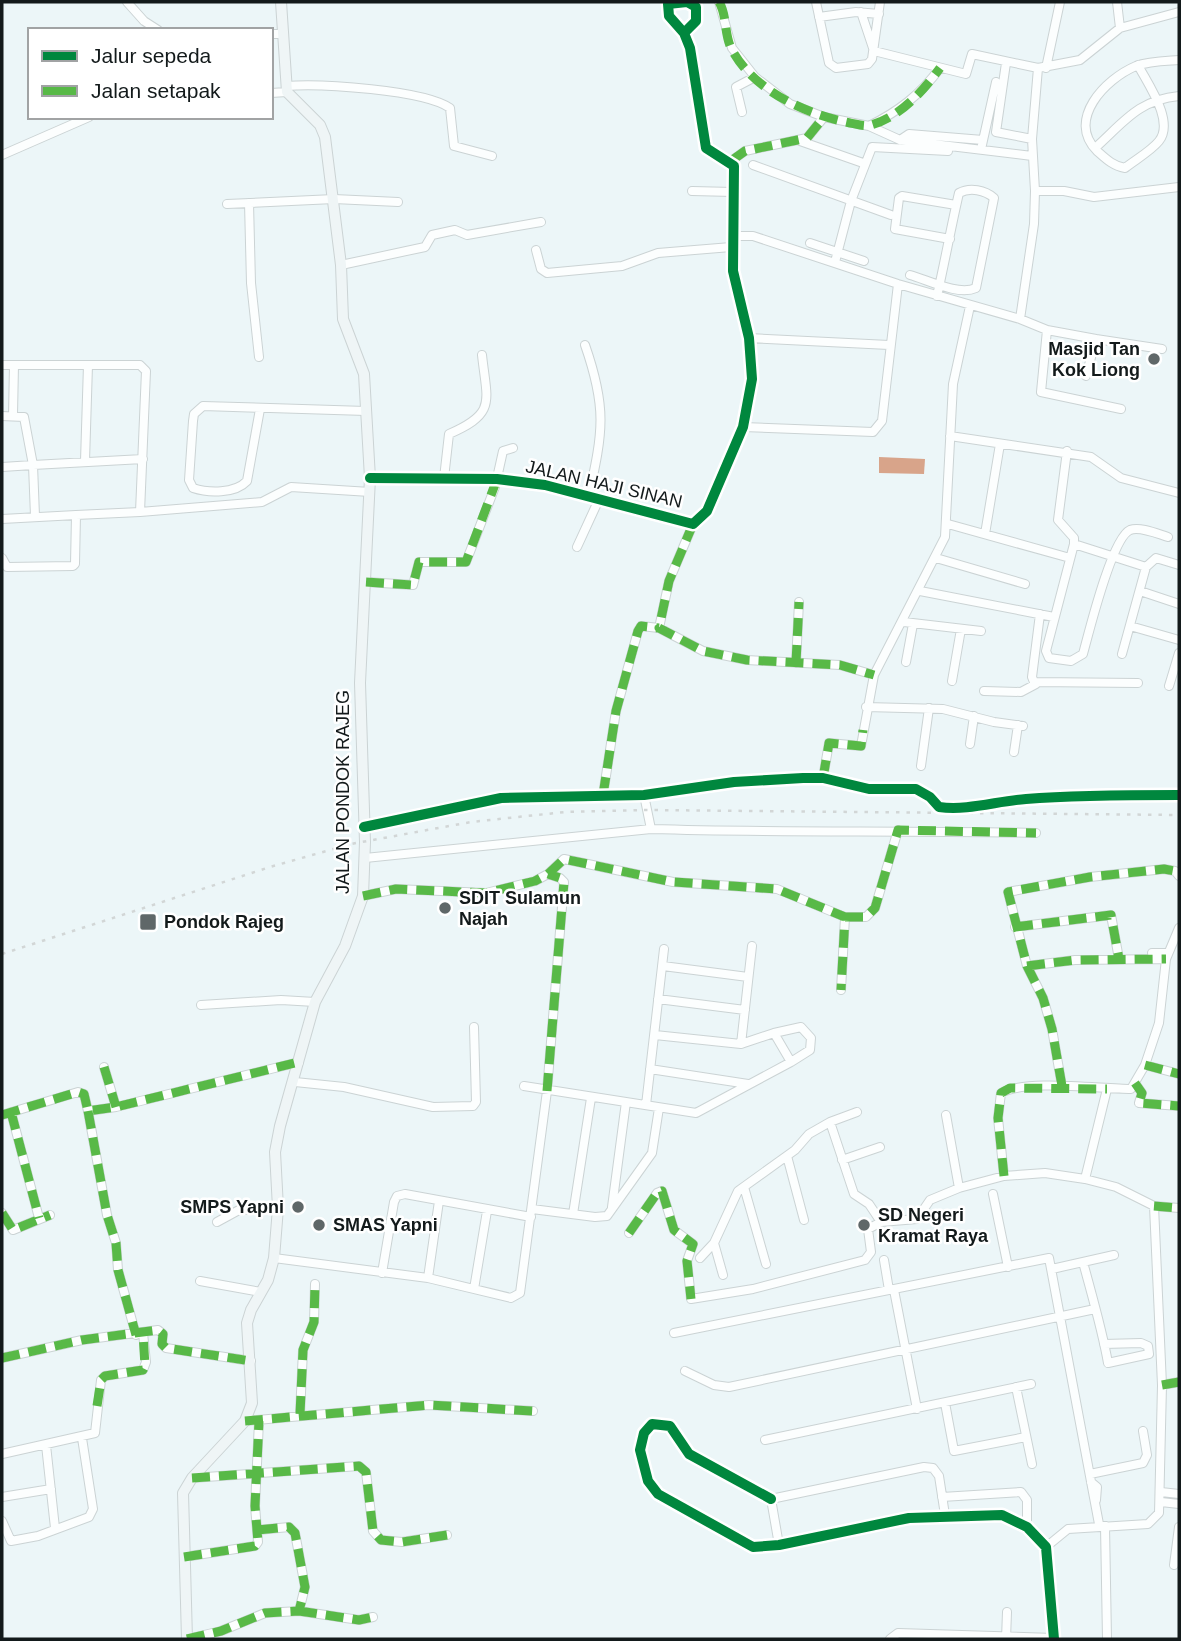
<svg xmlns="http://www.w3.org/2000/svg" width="1181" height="1641" font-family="Helvetica,sans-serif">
<rect width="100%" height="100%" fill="#ecf6f8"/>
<path fill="#d8a48a" d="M879 457 925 459 924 474 879 473Z"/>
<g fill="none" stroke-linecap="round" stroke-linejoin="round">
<defs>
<path id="street" d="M127 2 144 21 158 30
M719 2 732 48 755 77 790 104 824 117 869 126 900 140 1032 156
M816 2 829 63 836 68 868 64 872 59 880 2
M1117 2 1120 28
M861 12 874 51 966 74 972 54 1038 68
M819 17 856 12 879 14
M271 34H284
M1006 63 996 132 1032 139
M1138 65C1147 83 1175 121 1159 141 1151 151 1135 160 1125 168 1113 166 1106 159 1097 151 1066 120 1105 79 1136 66 1149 61 1165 61 1179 60
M1046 68 1060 2
M286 86C320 83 424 90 450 108L454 146 492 156
M271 93 287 92
M742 112 736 87 755 77
M869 126C899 111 920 95 940 68
M900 140 909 134 983 140
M800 141 863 163
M982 145 996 82
M1095 148C1124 122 1138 100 1179 96
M2 155 89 117
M731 161 745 151 807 138 824 117
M753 165 891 215
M692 191 733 192
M1035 191 1032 139 1038 68 1080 60 1120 28 1179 12
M249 203 251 283 259 357
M227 204 334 199 398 202
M732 236H753L898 284 1020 319 1034 224 1035 191H1064L1094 197 1179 187
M950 239 895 229 899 198 902 196 956 205
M810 243 864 261
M536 250 541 269 547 273 622 266 658 253 731 247
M835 262 851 201 872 147 948 151
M341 265 425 247 432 235 455 230 467 235 541 222
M910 275C928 280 958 296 976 288L994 198C985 190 970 187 959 193 951 227 945 261 937 296
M1020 319 1047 330 1041 392 1121 409
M1047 330 1096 339 1086 376
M749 338 889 345
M1096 339 1162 349
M585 345C607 408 603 431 589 495
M2 365H140L146 371 140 512 76 515 75 564 73 566 7 567 2 558
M260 409 247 481C235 494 208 493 193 488L189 480 193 421 194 414 203 406 366 411
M13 415 14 365
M2 416 24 417 33 465 143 459
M743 427 873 432 882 421 898 284
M950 436 1091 457 1121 478 1179 493
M1067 451 1058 520 1074 538V544L1146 567 1156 558 1179 565
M85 461 88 365
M2 467 33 465 35 516
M370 478 497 479 545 485 693 524 707 511 743 427 752 379 749 338 733 271 734 166 706 148 690 48 684 33 669 16 668 4 687 2 696 7V21L684 33
M444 478 449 434C497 413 487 402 482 355
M140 512 262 502 291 487 370 492
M2 519 76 515
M693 524 669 581 659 628 703 651 747 660 840 665 874 675
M948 524 1070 558
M985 534 1000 444
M1074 544 1046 651 1049 658 1071 661 1083 654C1089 632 1112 538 1130 530 1140 526 1158 534 1168 537
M577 547 600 497
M936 558 1025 584
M366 582 413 585 419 562H466L495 487 503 451 513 448
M920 591 1054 617
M1140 591 1179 604
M1040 614 1032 677 1034 682 1138 683
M904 622 981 631
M1130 626 1179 640
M1122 654 1146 567
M906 662 913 624
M796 663 799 602
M952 681 961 629
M1169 686 1179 653
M984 691 1021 692 1036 684
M866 707 943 709 994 722 1023 726
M970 744 974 716
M1014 752 1018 725
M921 766 929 708
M823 778 829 743 861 746 874 675 945 537 953 384 970 306
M603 795 616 711 638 631 641 626 659 628
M644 795 651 829C780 833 908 830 1036 833
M364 827 501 798 644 795 734 782 803 778H823L869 789H916L930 797 939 807C968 811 997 801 1026 799 1077 795 1128 795 1179 795
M365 858 651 829
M363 896 396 889 486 893 535 881 548 874 564 859 673 882 777 889 845 917 841 990
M845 917H866L875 908 898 830
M1015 927 1111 915 1119 959
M1152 953H1168
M663 966 748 977
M1027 966 1075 960 1166 959
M658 999 745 1010
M201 1005 281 1000 315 1002
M655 1035 741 1044 774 1033
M741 1044 752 946
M1145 1065 1179 1074
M104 1067 116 1107
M650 1069 748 1084
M295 1082 344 1087 433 1107 473 1106 476 1102 474 1027
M1135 1083 1142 1093 1139 1103 1179 1106
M524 1086 696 1113 791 1062 774 1033 801 1027 811 1038 810 1050 791 1062
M1062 1086 1052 1029 1043 998 1027 966 1008 892 1090 877 1164 869 1175 871 1179 876
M646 1105 664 949
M88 1111 107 1215 116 1243 118 1270 136 1335
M11 1112 39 1218
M2 1115 78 1092 84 1094 88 1111 116 1107 299 1062
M946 1115 959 1188
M830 1122 857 1112
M787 1156 804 1220
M842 1160 880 1147
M1004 1176 998 1118 1001 1093C1026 1079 1100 1089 1131 1089L1145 1065 1159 1023 1166 959 1179 928
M1085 1179 1107 1089
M744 1187 766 1264
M993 1194 1008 1267
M612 1207 626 1102
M532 1209 595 1217 607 1216 652 1153 659 1108
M2 1213 13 1230 50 1215
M573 1214 591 1098
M217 1222 239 1210 278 1208
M629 1233 657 1193 662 1191 674 1230 693 1244 687 1261 691 1299 753 1289 865 1260 871 1252 868 1229 881 1222 917 1219 930 1200 959 1188 1004 1176 1045 1173 1085 1179 1116 1187 1154 1206 1179 1208
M274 1258 428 1278 511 1298 520 1293 547 1091 564 882 560 878 548 874
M700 1258 714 1243
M884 1260 889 1290
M1083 1262C1092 1296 1102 1329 1108 1363L1149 1354 1148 1346 1141 1343 1104 1344
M1052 1269 1114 1255
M382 1273 394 1202 397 1196 405 1194 531 1217
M723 1275 714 1243 738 1191 795 1150 809 1134 830 1122 854 1194 869 1204 881 1222
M428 1278 439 1201
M200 1281 261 1292
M474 1289 487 1211
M894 1290 917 1409
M674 1333 1049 1258 1099 1524
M2 1358 82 1340 158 1330 163 1334 162 1344 166 1348 251 1361
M685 1371 714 1385 729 1387 1095 1309
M1162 1385 1179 1382
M1016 1387 1032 1464
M945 1403 954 1451 1026 1437
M300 1414 303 1350 314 1322 315 1284
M245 1421 429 1405 533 1411
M765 1440 1031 1384
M46 1445 55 1528
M2 1454 95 1433 101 1380 105 1376 143 1370 146 1362 143 1333
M1090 1474 1143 1463 1147 1455 1143 1431
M192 1478 359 1466 366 1472 373 1531 381 1540 402 1542 447 1535
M1091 1482 1097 1487 1096 1500
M1161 1492 1179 1494
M2 1497 51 1489
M942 1497 1021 1492 1027 1500V1527
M771 1499 689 1454 670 1426 652 1424 644 1433 640 1450 648 1481 658 1494 753 1547 779 1545 909 1518 1002 1515 1027 1527 1046 1547 1054 1639
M1161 1502 1179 1504
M2 1521 11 1541 38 1536 89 1517 93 1509 82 1438
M1105 1526 1107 1639
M779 1545 771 1499 924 1467 933 1468 939 1476 945 1515
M1046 1547 1068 1529 1148 1524 1159 1513 1162 1385 1154 1206
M184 1557 255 1546 258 1542 255 1506 259 1421
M1174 1565 1179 1527
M299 1611 359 1620 373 1617
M187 1639 221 1631 265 1613 299 1611 305 1587 295 1533 289 1527 258 1530
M890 1639 898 1633 1054 1638
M1006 1639 1007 1612"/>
<path id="secondary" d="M187 1639 183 1493 192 1478 245 1421 252 1403 247 1323 251 1310 268 1280 274 1258 278 1208 275 1152 280 1126 315 1002 345 946 363 896 365 842 360 683 370 478 364 374 343 319 341 265 325 137 320 125 287 92 281 2"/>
</defs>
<use href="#street" stroke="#cbd3d4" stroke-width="10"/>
<use href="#secondary" stroke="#cbd3d4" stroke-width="12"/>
<use href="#street" stroke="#fcfefe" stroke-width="8"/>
<use href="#secondary" stroke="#eff5f6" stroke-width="10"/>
<path stroke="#d2d6d6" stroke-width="2.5" stroke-dasharray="3.5 7" stroke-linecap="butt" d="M2 954 270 867 351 844 471 822 565 812 647 810 1179 815"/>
<path stroke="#58b947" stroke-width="9" stroke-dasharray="18 9" stroke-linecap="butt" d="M719 2C727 15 724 33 731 48 753 91 806 114 850 123 856 124 865 127 871 125 900 117 923 91 940 68
M731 161 745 151 807 138 824 117
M693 524 669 581 659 628 703 651 747 660 840 665 874 675
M366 582 413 585 419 562H466L497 479
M796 663 799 602
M823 778 829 743 861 746 863 730
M603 795 616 711 638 631 641 626 659 628
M363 896 396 889 486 893 535 881 548 874 564 859 673 882 777 889 845 917 841 990
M845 917H866L875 908 898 830 1036 833
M1015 927 1111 915 1119 959
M1027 966 1075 960 1166 959
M1145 1065 1179 1074
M104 1067 116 1107
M1135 1083 1142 1093 1139 1103 1179 1106
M1062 1086 1052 1029 1043 998 1027 966 1008 892 1090 877 1164 869 1175 871 1179 876
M547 1091 564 882 560 878 548 874
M88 1111 107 1215 116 1243 118 1270 136 1335
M11 1112 39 1218
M2 1115 78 1092 84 1094 88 1111 116 1107 299 1062
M1004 1176 998 1118 1001 1093 1010 1088 1107 1089
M1154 1206 1179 1208
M2 1213 13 1230 50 1215
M629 1233 657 1193 662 1191 674 1230 693 1244 687 1261 691 1299
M2 1358 82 1340 158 1330 163 1334 162 1344 166 1348 251 1361
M1162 1385 1179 1382
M97 1406 101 1380 105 1376 143 1370 145 1366 143 1333
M300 1414 303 1350 314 1322 315 1284
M245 1421 429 1405 533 1411
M192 1478 359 1466 366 1472 373 1531 381 1540 402 1542 447 1535
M184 1557 255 1546 258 1542 255 1506 259 1421
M299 1611 359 1620 373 1617
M187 1639 221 1631 265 1613 299 1611 305 1587 295 1533 289 1527 258 1530"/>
<defs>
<path id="cycleway" d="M370 478 497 479 545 485 693 524 707 511 743 427 752 379 749 338 733 271 734 166 706 148 690 48 684 33 669 16 668 4 687 2 696 7V21L684 33
M364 827 501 798 644 795 734 782 803 778H823L869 789H916L930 797 939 807C968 811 997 801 1026 799 1077 795 1128 795 1179 795
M771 1499 689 1454 670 1426 652 1424 644 1433 640 1450 648 1481 658 1494 753 1547 779 1545 909 1518 1002 1515 1027 1527 1046 1547 1054 1639"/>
</defs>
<use href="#cycleway" stroke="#fff" stroke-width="15"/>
<use href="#cycleway" stroke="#00873e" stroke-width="10"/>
</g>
<g fill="#5f6768" stroke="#fff" stroke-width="2.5">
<circle cx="1154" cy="359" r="7"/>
<circle cx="445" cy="908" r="7"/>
<rect x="139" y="913" width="18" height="18" rx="3.5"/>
<circle cx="298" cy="1207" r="7"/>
<circle cx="319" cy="1225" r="7"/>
<circle cx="864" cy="1225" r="7"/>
</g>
<g text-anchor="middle" stroke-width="5" stroke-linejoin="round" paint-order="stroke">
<g font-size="18" font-weight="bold" fill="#131a1b" stroke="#fff" text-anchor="start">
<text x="1140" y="355" text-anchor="end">Masjid Tan<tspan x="1140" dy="21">Kok Liong</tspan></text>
<text x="459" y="904">SDIT Sulamun<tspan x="459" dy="21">Najah</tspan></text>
<text x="164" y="928">Pondok Rajeg</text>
<text x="284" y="1213" text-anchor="end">SMPS Yapni</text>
<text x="878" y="1221">SD Negeri<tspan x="878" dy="21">Kramat Raya</tspan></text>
<text x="333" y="1231">SMAS Yapni</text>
</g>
<g font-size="18" fill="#131a1b" stroke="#fff">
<text transform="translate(604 484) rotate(13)" y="6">JALAN HAJI SINAN</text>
<text transform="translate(343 792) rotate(-90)" y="6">JALAN PONDOK RAJEG</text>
</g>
</g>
<rect width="1181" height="1641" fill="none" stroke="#131a1b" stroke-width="7"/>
<rect x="28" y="28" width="245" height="91" fill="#ffffff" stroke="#a1a3a4" stroke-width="2"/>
<rect x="42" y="51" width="35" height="10" fill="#00873e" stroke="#a1a3a4" stroke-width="2"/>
<text x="91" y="63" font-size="21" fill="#131a1b">Jalur sepeda</text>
<rect x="42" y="86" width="35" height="10" fill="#58b947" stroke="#a1a3a4" stroke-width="2"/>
<text x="91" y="98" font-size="21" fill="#131a1b">Jalan setapak</text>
</svg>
